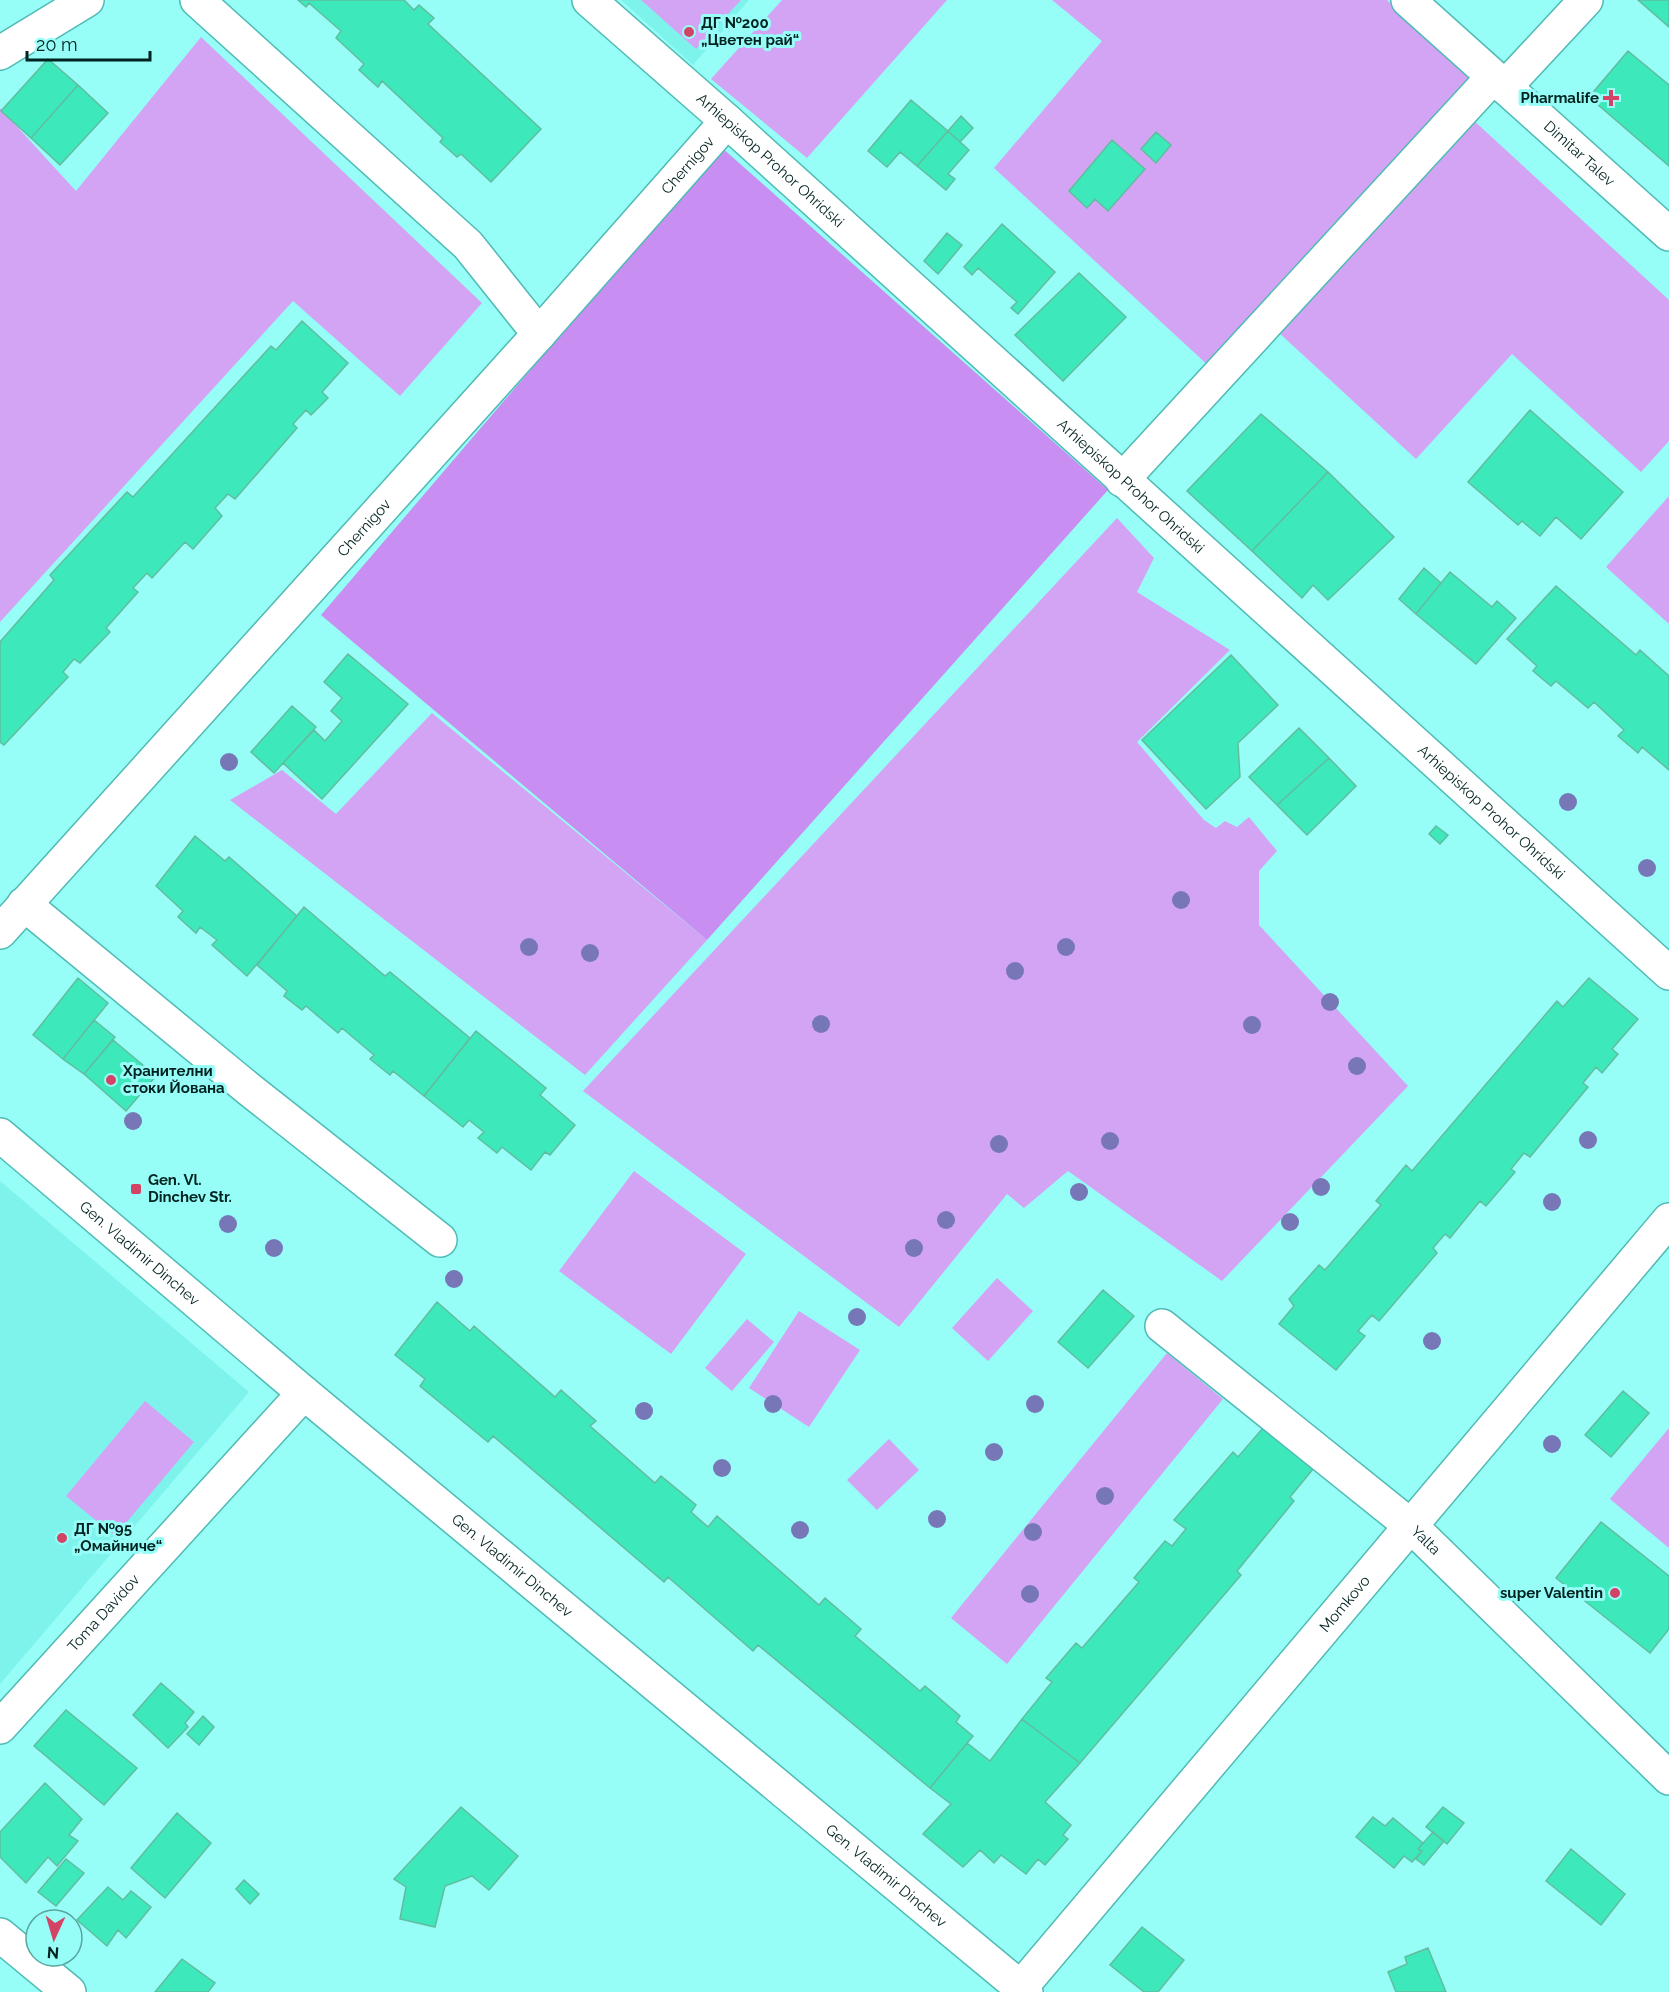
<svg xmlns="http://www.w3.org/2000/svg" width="1669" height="1992" font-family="Raleway,sans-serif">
<rect width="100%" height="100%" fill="#96fdf7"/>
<path fill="#7ef3ec" d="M621 0H749L693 65Z
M0 1181 249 1392 0 1684Z"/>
<path fill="#d3a4f4" d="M641 0H741L696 49Z
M782 0H947L807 158 711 79Z
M1052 0H1387L1473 78 1211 368 994 168 1102 41Z
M201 37 482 303 400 396 293 301 0 622V108L76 191Z
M1472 119 1669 300V441L1641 472 1512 354 1416 459 1277 331Z
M1669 496V624L1606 567Z
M1117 518 1154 558 1137 592 1230 650 1137 742 1204 820 1216 828 1225 821 1237 827 1249 817 1277 851 1259 871V925L1408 1086 1222 1281 1068 1171 1024 1208 1007 1194 899 1327 583 1091Z
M432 713 707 940 585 1075 230 800 282 770 336 814Z
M634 1171 746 1254 671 1354 559 1271Z
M997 1278 1033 1311 988 1361 952 1328Z
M799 1311 860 1350 809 1427 749 1388Z
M747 1319 774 1342 732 1391 705 1368Z
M1167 1353 1223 1399 1007 1664 951 1618Z
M145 1401 194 1442 115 1536 66 1496Z
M1669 1428V1548L1610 1499Z
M889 1439 919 1470 877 1510 847 1480Z"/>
<path fill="#c98ef1" d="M721 147 1108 490 707 940 321 615Z"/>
<path fill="#3de9bb" stroke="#62bc9f" stroke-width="1.5" d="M298 0H404L414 10 419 5 434 18 428 24 541 129 491 182 461 154 457 157 448 149 440 142 443 138 382 81 378 87 359 70 364 64 336 38 341 31 309 3 306 7Z
M1638 0H1669V27Z
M1628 51 1669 85V166L1589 97Z
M48 59 78 85 31 138 1 111Z
M78 85 108 113 60 165 31 138Z
M911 100 948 131 917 166 900 152 887 167 868 151Z
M961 116 973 128 960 142 948 131Z
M948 131 969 150 948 174 955 179 946 190 917 166Z
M1156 132 1171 145 1156 163 1141 149Z
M1112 140 1145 169 1108 211 1095 199 1087 208 1069 191Z
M1002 224 1055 272 1018 314 1011 308 1017 302 978 268 972 275 964 267Z
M947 233 962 245 938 274 924 261Z
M1079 273 1126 317 1063 381 1015 335Z
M302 321 348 363 322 392 328 398 311 415 306 410 293 424 297 428 235 499 228 494 215 508 222 516 193 549 185 542 152 578 147 573 133 588 138 592 106 628 110 632 80 663 74 659 63 672 68 677 4 745 0 742V642L54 580 50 575 127 492 133 497 271 346 276 350Z
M1530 410 1623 492 1581 539 1556 517 1540 536 1522 521 1518 525 1468 482Z
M1261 414 1328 472 1252 551 1187 491Z
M1328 472 1394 537 1328 600 1313 585 1302 598 1252 551Z
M1424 568 1441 583 1416 614 1399 599Z
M1450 572 1492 607 1497 601 1516 618 1476 664 1416 614Z
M1556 586 1636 655 1640 650 1669 676V770L1642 747 1638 753 1618 736 1624 730 1594 702 1588 708 1556 681 1551 686 1533 671 1537 666 1507 639Z
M348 654 408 704 322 799 283 763 314 730 325 741 342 721 331 711 342 698 324 682Z
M1231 655 1278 705 1238 743 1240 777 1206 809 1142 740Z
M292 706 316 727 274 773 251 752Z
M1299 728 1329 758 1277 805 1249 777Z
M1329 758 1356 786 1307 835 1277 805Z
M1436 826 1448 835 1440 844 1429 834Z
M195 836 225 861 229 857 297 916 247 976 212 945 217 940 200 927 196 933 178 917 183 911 156 886Z
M304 907 385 976 390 972 470 1038 424 1096 393 1071 390 1075 370 1059 374 1055 342 1028 338 1033 306 1006 302 1010 284 996 287 991 257 965Z
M78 978 108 1003 63 1059 33 1035Z
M1589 978 1638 1019 1612 1049 1618 1054 1602 1073 1596 1067 1583 1083 1588 1087 1530 1157 1524 1153 1511 1169 1515 1172 1486 1206 1480 1201 1450 1238 1445 1234 1433 1248 1437 1253 1379 1321 1372 1315 1358 1331 1365 1336 1336 1370 1279 1324 1294 1306 1289 1299 1319 1265 1325 1270 1381 1205 1376 1201 1406 1165 1412 1171 1557 1001 1563 1007Z
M94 1020 115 1037 84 1074 63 1059Z
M476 1031 546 1088 540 1095 575 1125 550 1155 545 1152 531 1170 502 1147 497 1153 478 1138 484 1132 469 1120 463 1127 424 1096Z
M113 1040 156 1076 126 1111 84 1074Z
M1103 1290 1134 1316 1088 1368 1058 1342Z
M437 1302 470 1331 474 1326 555 1397 561 1390 596 1421 590 1426 655 1483 661 1476 696 1505 691 1512 708 1527 717 1516 819 1605 825 1598 861 1629 855 1636 920 1691 925 1686 960 1716 956 1722 973 1736 930 1788 758 1645 753 1651 668 1577 664 1582 493 1436 488 1442 420 1386 425 1379 395 1355Z
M1623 1391 1649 1413 1611 1457 1585 1435Z
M1263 1428 1313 1469 1290 1497 1294 1501 1237 1571 1241 1575 1080 1763 1022 1719 1052 1682 1046 1678 1076 1643 1082 1648 1139 1582 1134 1578 1165 1541 1172 1546 1186 1529 1174 1520 1233 1452 1238 1457Z
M1601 1522 1669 1576V1629L1650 1653 1556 1578Z
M161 1683 194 1712 185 1723 188 1727 168 1748 133 1715Z
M66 1710 137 1768 104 1805 34 1746Z
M203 1716 214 1727 199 1745 187 1734Z
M1022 1719 1080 1763 1045 1802 1071 1825 1063 1835 1068 1839 1045 1865 1038 1859 1026 1874 1001 1855 994 1863 980 1850 963 1867 923 1834 951 1804 930 1788 967 1743 990 1761Z
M45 1783 82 1819 69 1835 78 1841 57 1866 48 1857 26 1883 0 1857V1832Z
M461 1807 518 1856 489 1890 472 1876 445 1886 435 1927 400 1919 406 1887 394 1879Z
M1443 1807 1464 1823 1447 1844 1426 1827Z
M177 1813 211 1843 165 1898 131 1868Z
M1373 1817 1385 1826 1393 1818 1423 1843 1418 1849 1422 1851 1412 1862 1404 1856 1394 1868 1356 1837Z
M1433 1832 1444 1841 1424 1865 1416 1859 1422 1851 1418 1849Z
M1571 1849 1625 1894 1601 1925 1546 1881Z
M66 1859 84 1873 56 1906 38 1892Z
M244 1880 259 1894 250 1904 236 1889Z
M108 1887 123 1900 131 1891 151 1907 126 1938 118 1930 107 1946 77 1920Z
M1142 1927 1184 1960 1158 1992H1144L1110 1965Z
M1428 1948 1446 1992H1396L1388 1972 1407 1964 1405 1957Z
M182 1959 215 1983 208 1992H155Z"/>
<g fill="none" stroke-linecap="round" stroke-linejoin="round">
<defs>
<g id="minor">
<path d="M197 0 468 245 539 334"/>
<path id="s1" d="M589 0 727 121 1669 973"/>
<path id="s2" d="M1408 0 1669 234"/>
<path d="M0 53 87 0"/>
<path d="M1505 87 1586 0"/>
<path d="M1122 480 1493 77"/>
<path d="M24 904 250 1090 440 1240"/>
<path id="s3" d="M0 932 539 334 727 121"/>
<path id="s4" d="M0 1135 304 1393 1026 1992"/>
<path id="s5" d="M1162 1326 1411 1526 1669 1778"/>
<path id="s6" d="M0 1727 304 1393"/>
<path d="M0 1935 69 1992"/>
<path id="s7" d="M1017 1992 1669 1220"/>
</g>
</defs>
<use href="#minor" stroke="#50bab4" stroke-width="36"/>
<use href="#minor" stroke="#fff" stroke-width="33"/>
</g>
<g fill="#7777b8">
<circle cx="229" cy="762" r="9"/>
<circle cx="1568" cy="802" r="9"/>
<circle cx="1647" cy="868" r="9"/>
<circle cx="1181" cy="900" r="9"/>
<circle cx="529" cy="947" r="9"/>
<circle cx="1066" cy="947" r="9"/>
<circle cx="590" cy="953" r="9"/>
<circle cx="1015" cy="971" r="9"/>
<circle cx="1330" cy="1002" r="9"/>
<circle cx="821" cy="1024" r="9"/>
<circle cx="1252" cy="1025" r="9"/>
<circle cx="1357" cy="1066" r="9"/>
<circle cx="133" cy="1121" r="9"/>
<circle cx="1588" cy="1140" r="9"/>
<circle cx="1110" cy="1141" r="9"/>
<circle cx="999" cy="1144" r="9"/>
<circle cx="1321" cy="1187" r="9"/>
<circle cx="1079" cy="1192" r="9"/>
<circle cx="1552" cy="1202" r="9"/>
<circle cx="946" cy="1220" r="9"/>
<circle cx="1290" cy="1222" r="9"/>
<circle cx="228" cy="1224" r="9"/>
<circle cx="274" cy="1248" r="9"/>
<circle cx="914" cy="1248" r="9"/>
<circle cx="454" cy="1279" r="9"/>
<circle cx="857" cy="1317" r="9"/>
<circle cx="1432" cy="1341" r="9"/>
<circle cx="773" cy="1404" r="9"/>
<circle cx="1035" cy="1404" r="9"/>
<circle cx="644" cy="1411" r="9"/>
<circle cx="1552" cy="1444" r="9"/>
<circle cx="994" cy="1452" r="9"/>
<circle cx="722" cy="1468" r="9"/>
<circle cx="1105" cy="1496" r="9"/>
<circle cx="937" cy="1519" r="9"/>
<circle cx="800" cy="1530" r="9"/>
<circle cx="1033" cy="1532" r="9"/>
<circle cx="1030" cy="1594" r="9"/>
</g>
<g fill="#d34365" stroke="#96fdf7" stroke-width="2">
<circle cx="689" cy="32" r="6"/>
<path d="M1608 89h6v6h6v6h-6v6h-6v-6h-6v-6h6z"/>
<circle cx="111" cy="1080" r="6"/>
<rect x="130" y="1183" width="12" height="12" rx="3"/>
<circle cx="62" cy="1538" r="6"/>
<circle cx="1615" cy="1593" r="6"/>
</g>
<g text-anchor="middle" stroke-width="6" stroke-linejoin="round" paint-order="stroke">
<g font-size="15" font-weight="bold" fill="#002221" stroke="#96fdf7" text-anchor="start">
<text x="701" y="28">ДГ №200<tspan x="701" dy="17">„Цветен рай“</tspan></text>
<text x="1599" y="103" text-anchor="end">Pharmalife</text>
<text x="123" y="1076">Хранителни<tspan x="123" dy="17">стоки Йована</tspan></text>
<text x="148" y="1185">Gen. Vl.<tspan x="148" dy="17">Dinchev Str.</tspan></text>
<text x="74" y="1534">ДГ №95<tspan x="74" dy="17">„Омайниче“</tspan></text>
<text x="1603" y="1598" text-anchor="end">super Valentin</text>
</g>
<g font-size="15" fill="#002221" stroke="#96fdf7">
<text dy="5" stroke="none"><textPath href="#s2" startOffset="230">Dimitar Talev</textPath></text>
<text dy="5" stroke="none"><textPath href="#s1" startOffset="242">Arhiepiskop Prohor Ohridski</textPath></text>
<text dy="5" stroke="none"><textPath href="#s3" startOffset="1030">Chernigov</textPath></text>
<text dy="5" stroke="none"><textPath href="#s1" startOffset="728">Arhiepiskop Prohor Ohridski</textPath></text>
<text dy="5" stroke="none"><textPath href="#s3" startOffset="544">Chernigov</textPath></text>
<text dy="5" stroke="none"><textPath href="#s1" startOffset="1214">Arhiepiskop Prohor Ohridski</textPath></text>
<text dy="5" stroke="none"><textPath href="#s4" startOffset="183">Gen. Vladimir Dinchev</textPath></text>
<text dy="5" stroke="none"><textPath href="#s5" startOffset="340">Yalta</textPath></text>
<text dy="5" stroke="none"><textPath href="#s4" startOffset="669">Gen. Vladimir Dinchev</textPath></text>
<text dy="5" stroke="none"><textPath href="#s7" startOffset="508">Momkovo</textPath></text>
<text dy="5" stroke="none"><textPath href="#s6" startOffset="154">Toma Davidov</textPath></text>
<text dy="5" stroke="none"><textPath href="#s4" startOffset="1155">Gen. Vladimir Dinchev</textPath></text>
</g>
</g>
<g transform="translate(54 1938) rotate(184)"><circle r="28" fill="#96fdf7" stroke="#5aa5a1" stroke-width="1.5"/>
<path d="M0-4.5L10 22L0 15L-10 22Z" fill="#d34365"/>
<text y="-9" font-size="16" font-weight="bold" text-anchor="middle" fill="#002221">N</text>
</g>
<path d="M27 51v9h123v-9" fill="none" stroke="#002221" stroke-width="3"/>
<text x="36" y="51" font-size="18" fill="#002221" stroke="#96fdf7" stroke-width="4.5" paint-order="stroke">20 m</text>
</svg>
